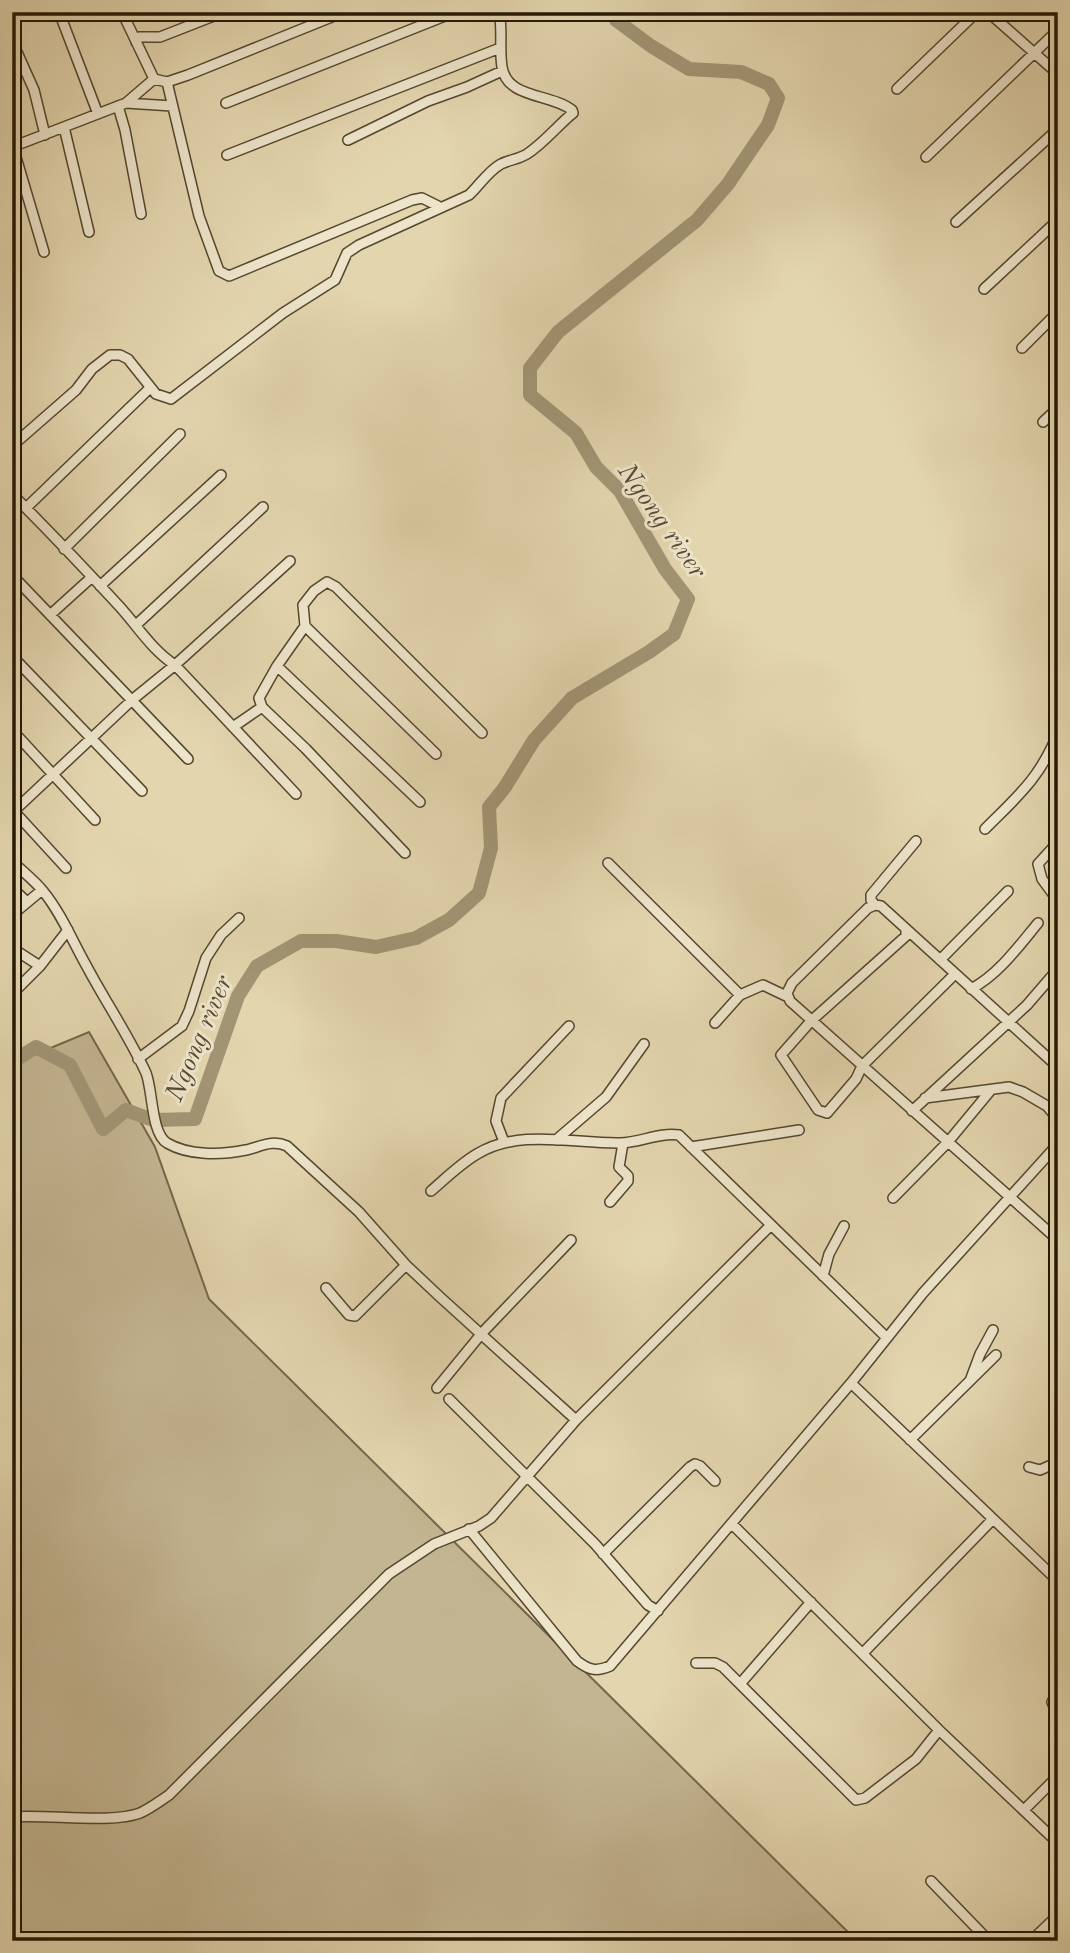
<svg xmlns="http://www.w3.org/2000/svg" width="1070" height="1953" font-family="'Old Standard TT',serif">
<rect width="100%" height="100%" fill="#e3d5ae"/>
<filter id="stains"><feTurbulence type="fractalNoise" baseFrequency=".00286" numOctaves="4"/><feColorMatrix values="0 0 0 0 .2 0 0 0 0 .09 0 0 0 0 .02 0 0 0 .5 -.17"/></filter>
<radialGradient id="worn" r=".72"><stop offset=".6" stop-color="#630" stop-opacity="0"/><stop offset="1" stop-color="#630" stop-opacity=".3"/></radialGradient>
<path fill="#c3b591" stroke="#74664b" stroke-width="2" d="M89 1032 155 1147 209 1299 857 1941H12V1064Z"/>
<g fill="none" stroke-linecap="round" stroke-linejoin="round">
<path stroke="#a29575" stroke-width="14" d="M12 1062 36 1047 70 1065 103 1129 126 1110 153 1120 195 1119 238 996 257 966 301 941H336L376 947 416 938 449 920 479 893 491 848 489 807 505 787 534 740 572 698 649 652 674 634 688 599 665 569 620 491 596 467 576 433 530 395V368L558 332 697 220 728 184 753 147 768 125 778 98 769 84 741 72 689 69 651 46 616 20 614 12"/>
<defs>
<path id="street" d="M59 12 98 114
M122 12 154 79
M988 12 1058 74
M12 41 34 90 45 135
M136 42 139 37H160L224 12
M167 82 199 216 219 271 229 276 412 200 422 198 438 206
M897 89 977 12
M126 103 172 106
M226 103 455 12
M118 106 125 130 141 214
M64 127 89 232
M348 140 428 101 467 87 502 71
M12 147 126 103 154 79 167 82 188 75 344 12
M13 147 44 252
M227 155 500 48
M926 157 1058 30
M956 222 1058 129
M984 289 1058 220
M1022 348 1058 312
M1043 422 1058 408
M12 446 76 390 92 369 110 355H120L128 359 156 394 171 399 283 313 335 280 347 253 359 245 469 195C479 186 488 171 501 164 509 160 519 159 527 154 544 143 558 125 573 113L572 110C550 93 507 99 502 67 499 48 503 30 499 12
M12 494C49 531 85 569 120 607 138 627 152 650 175 665L296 794
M26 508 150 388
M64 549 180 434
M12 575 188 759
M100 586 221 475
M50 615 92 577
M136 625 263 507
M305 626 436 754
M12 656 142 791
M277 666 420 802
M262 707 306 749 405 853
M233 727 262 707 259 698 277 666 305 626 303 605 314 591 327 582 336 587 482 733
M12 730 95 820
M12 809 66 868
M14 811 132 700 175 665 290 561
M985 829C1018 796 1040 778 1058 733
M12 861C22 871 34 880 43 891 61 913 72 940 86 965 105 1001 129 1036 146 1073 153 1091 151 1133 167 1143 189 1156 221 1155 246 1150 260 1147 272 1139 287 1146L359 1212 406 1265 440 1297 576 1420
M608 863 740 995 763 985 786 996
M12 888 27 902
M1053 894 1042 879 1038 864 1058 842
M875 905 871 900V895L916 841
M12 915 42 890
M906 929V936L811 1021 781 1055 818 1110 827 1113 856 1079 862 1066 955 974
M12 948 40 966
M940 960 1008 891
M971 989C998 975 1019 946 1038 923
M12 994 40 966 68 930
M715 1023 740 995
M1048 1058 1058 1049
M138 1059 182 1026 189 1011 206 958 221 935 239 918
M1058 1067 881 906 875 905 868 908 792 983 787 993 790 1001 1058 1240
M925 1098 1009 1087 1023 1092 1047 1106 1058 1119
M912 1111 1027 1005 1058 969
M556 1140 606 1097 644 1044
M504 1142 496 1121 501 1098 569 1026
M691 1147 799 1130
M431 1191C446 1178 460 1164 477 1154 520 1128 574 1144 620 1143 640 1143 659 1132 679 1135L886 1337
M893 1198 948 1142 991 1090
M610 1202 628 1181V1176L619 1167 623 1143
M823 1276 829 1254 844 1226
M326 1288 349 1315 355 1316 406 1265
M971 1378 980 1354 993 1330
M851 1383 1058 1581
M437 1388 482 1333 571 1240
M449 1399 595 1544 648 1605 658 1611
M910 1440 996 1355
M1029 1467 1040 1470 1058 1462
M732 1524 939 1730 1058 1843
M469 1529 577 1661C589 1670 596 1672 610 1666L851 1383 923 1293 1058 1144
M603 1554 690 1467 695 1464 700 1466 715 1481
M864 1652 993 1519
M696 1663H715L723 1667 856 1800 865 1798 916 1759 939 1730
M740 1684 811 1602
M1058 1691 1052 1702 1058 1716
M1024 1810 1058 1776
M12 1817C47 1814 112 1824 140 1813 151 1808 160 1801 169 1795L389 1574 434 1544 479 1526 491 1518 576 1420 770 1226
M931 1881 989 1941
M1031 1941 1058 1915"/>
</defs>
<use href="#street" stroke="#54472f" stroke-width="12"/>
<use href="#street" stroke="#ede4ca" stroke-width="9"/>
</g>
<g text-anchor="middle" stroke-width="6" stroke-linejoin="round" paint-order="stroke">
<g font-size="26" font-style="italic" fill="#574a32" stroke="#ede4ca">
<text transform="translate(663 520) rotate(55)" y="9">Ngong river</text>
<text transform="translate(198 1038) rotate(-67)" y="9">Ngong river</text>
</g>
</g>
<rect width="1070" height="1953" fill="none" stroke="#e3d5ae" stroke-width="42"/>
<rect x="14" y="14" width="1042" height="1925" fill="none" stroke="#251805" stroke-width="3.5"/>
<rect x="21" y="21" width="1028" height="1911" fill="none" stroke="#251805" stroke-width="2"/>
<rect width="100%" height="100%" filter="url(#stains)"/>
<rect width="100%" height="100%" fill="url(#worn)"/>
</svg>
